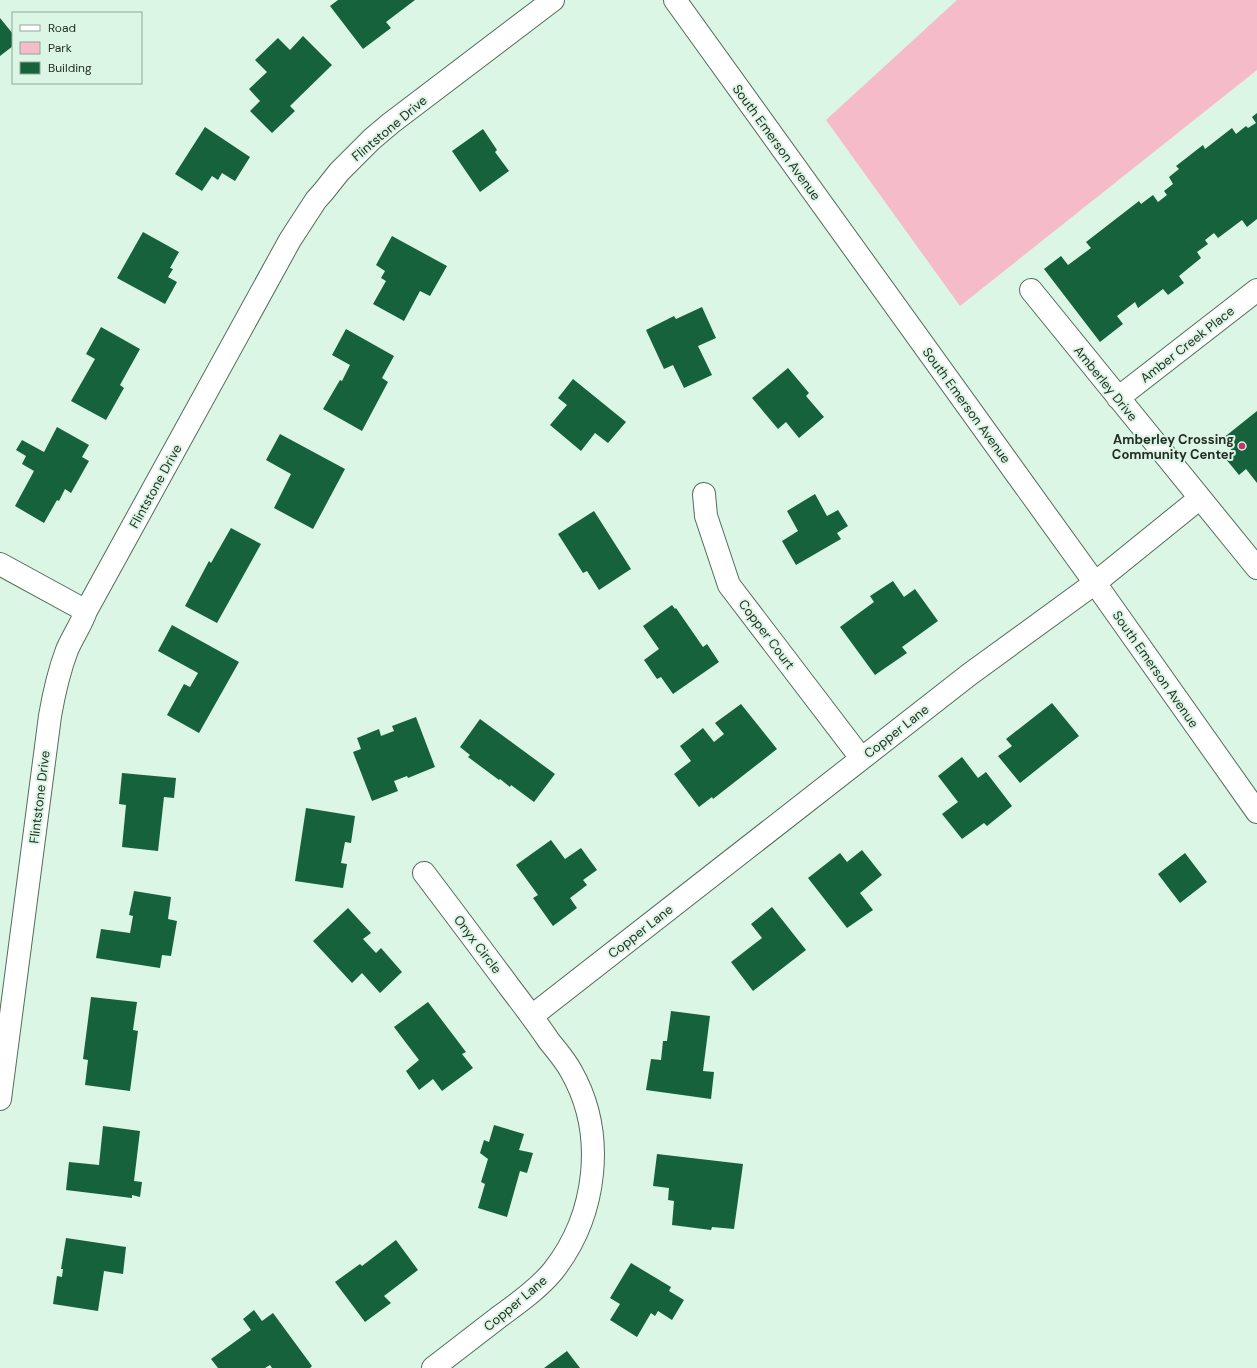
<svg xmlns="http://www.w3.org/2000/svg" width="1257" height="1368" font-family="'DM Sans',sans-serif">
<rect width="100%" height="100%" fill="#dbf6e4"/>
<path fill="#f5bbc9" d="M957 0H1257V70L960 306 826 120Z"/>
<path fill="#16623c" d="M338 0H415L386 22 391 28 363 49 330 6Z
M0 18 13 34V46L0 56Z
M303 36 332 65 290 106 295 111 272 133 250 111 260 101 249 89 267 72 255 60 278 38 290 50Z
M1257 113V219L1247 227 1242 220 1218 238 1214 233 1205 240 1208 244 1197 252 1201 258 1179 276 1184 283 1168 295 1163 289 1138 308 1135 302 1117 316 1123 324 1100 342 1044 269 1061 256 1068 265 1091 248 1086 242 1139 201 1141 204 1153 195 1158 202 1167 195 1164 191 1173 184 1169 177 1179 169 1176 166 1203 145 1205 149 1232 128 1236 134 1246 126 1248 128 1256 123 1252 117Z
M205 127 250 157 235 181 222 173 218 180 212 176 202 191 175 174Z
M483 129 497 150 495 152 509 171 480 192 452 151Z
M143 232 179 252 170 268 173 269 168 277 177 282 165 304 117 278Z
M392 236 447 266 430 296 420 291 404 321 373 304 386 281 381 278 385 271 376 265Z
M702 307 716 338 698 346 712 375 684 388 673 365 664 369 646 330 674 316 676 319Z
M101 327 140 349 120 385 124 388 106 420 71 401 95 359 86 354Z
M346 329 394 356 382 378 388 382 362 431 323 409 340 380 342 381 350 365 332 355Z
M788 368 809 393 806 396 824 417 799 438 786 422 778 429 752 398Z
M573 379 626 422 608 443 595 433 581 451 550 425 567 405 558 398Z
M1257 411V483L1246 469 1239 475 1225 458 1233 452 1222 439Z
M57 427 89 445 82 457 89 461 71 493 65 489 59 501 57 500 44 523 15 506 34 471 22 464 26 456 16 450 22 440 44 452Z
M280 434 345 469 313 529 274 508 291 474 266 460Z
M815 494 827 516 838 510 848 526 837 533 841 539 796 565 782 541 798 531 787 511Z
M594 511 631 569 599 590 587 571 583 573 558 534Z
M231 528 261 544 217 623 185 606 209 561 211 563Z
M893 581 904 597 915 589 938 621 902 647 907 653 875 675 840 627 874 602 870 596Z
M672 605 675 609 676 608 703 647 707 644 719 662 673 694 661 677 657 679 644 660 659 649 643 626Z
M172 625 239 662 199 733 167 715 184 684 190 687 198 673 158 651Z
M1052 703 1079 736 1020 783 998 756 1012 746 1006 739Z
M741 704 777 749 713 799 712 797 699 807 674 774 691 761 680 746 703 728 714 742 724 734 715 723Z
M416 717 435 767 408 778 407 776 394 781 398 791 372 801 353 752 361 749 357 738 379 729 381 736 394 731 392 726Z
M480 719 555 774 534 802 511 785 510 787 500 779 499 780 468 757 470 755 460 747Z
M962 757 978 778 986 772 1012 806 987 826 984 823 962 839 942 814 958 802 938 776Z
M122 773 176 778 174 798 164 797 158 851 122 847 126 805 119 804Z
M306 808 355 816 351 843 345 842 341 863 347 864 343 888 295 881Z
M551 840 565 859 581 848 597 870 583 880 587 885 570 898 577 908 553 926 533 898 538 895 516 865Z
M862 850 882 875 860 893 873 910 847 928 808 878 840 853 847 862Z
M1185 853 1207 882 1180 903 1158 874Z
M134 891 171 897 168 919 177 921 171 956 162 955 160 968 96 958 101 929 130 933 133 916 129 915Z
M772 907 806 950 753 991 731 962 762 938 751 924Z
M348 908 371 933 363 939 376 953 381 948 402 972 380 993 362 973 352 983 313 941Z
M91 997 137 1002 133 1030 138 1031 130 1091 85 1085 88 1060 83 1059Z
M428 1002 466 1052 462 1054 473 1068 442 1091 433 1079 419 1090 406 1071 419 1060 394 1027Z
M671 1011 710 1016 703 1071 714 1072 711 1099 646 1090 651 1059 661 1060 663 1041H667Z
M494 1125 524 1134 519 1150 533 1153 527 1173 520 1171 507 1217 478 1208 485 1184 481 1182 488 1159 480 1153 484 1140 489 1142Z
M103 1126 140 1131 134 1181 142 1182 140 1197 132 1195V1198L66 1190 69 1162 99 1165Z
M657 1154 743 1164 734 1229 712 1227 711 1230 672 1225 674 1201 668 1200 669 1188 653 1186Z
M66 1238 126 1247 123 1274 104 1271 98 1311 53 1304 57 1276 62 1277 63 1269H61Z
M396 1240 418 1270 384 1296 391 1303 365 1322 335 1282 360 1264 362 1266Z
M631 1263 671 1287 669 1291 684 1300 672 1320 658 1311 655 1316 651 1313 637 1337 610 1320 620 1304 610 1298Z
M254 1310 262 1321 273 1313 312 1366 310 1368H272L270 1365 265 1368H218L211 1359 251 1330 243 1319Z
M567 1351 580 1368H544Z"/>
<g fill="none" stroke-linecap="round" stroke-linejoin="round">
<defs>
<path id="minor" d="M1031 290 1257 568
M1118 398 1257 290
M704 494 706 516 729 585 861 758
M0 564 86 611
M424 873C453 911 482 950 511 989 524 1006 537 1023 549 1041 557 1051 565 1060 571 1071 607 1134 597 1215 553 1271 538 1289 518 1303 499 1317 477 1334 455 1351 433 1368
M532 1016 970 674 1095 583 1200 498
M0 1099 50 716C54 693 59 671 67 650 73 636 81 625 86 611L290 240 316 200 324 191 339 172 372 139 391 123 553 0"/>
<path id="primary" d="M675 0 1095 583 1257 812"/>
</defs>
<use href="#minor" stroke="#546c5c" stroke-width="24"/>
<use href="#primary" stroke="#546c5c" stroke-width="24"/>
<use href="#minor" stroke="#fff" stroke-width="22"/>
<use href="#primary" stroke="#fff" stroke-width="22"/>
</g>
<circle fill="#c03469" stroke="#dbf6e4" stroke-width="1.5" cx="1242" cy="446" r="4"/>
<g text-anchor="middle" stroke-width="4" stroke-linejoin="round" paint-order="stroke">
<g font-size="13" fill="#242e27" stroke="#dbf6e4">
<text transform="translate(389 128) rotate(-40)" y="5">Flintstone Drive</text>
<text transform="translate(777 142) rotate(54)" y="5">South Emerson Avenue</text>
<text transform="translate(1187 344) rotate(-38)" y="5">Amber Creek Place</text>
<text transform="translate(1106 383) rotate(51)" y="5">Amberley Drive</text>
<text transform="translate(967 405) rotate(54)" y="5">South Emerson Avenue</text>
<text transform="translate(155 486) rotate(-61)" y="5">Flintstone Drive</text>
<text transform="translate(767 634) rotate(53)" y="5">Copper Court</text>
<text transform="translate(1156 669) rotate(55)" y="5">South Emerson Avenue</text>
<text transform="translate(896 731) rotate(-38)" y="5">Copper Lane</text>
<text transform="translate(39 797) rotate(-83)" y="5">Flintstone Drive</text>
<text transform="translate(640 931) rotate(-38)" y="5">Copper Lane</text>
<text transform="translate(478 944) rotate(53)" y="5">Onyx Circle</text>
<text transform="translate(515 1303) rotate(-40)" y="5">Copper Lane</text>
</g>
<g font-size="13" font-weight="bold" fill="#242e27" stroke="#dbf6e4" text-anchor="end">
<text x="1234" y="444">Amberley Crossing<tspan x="1234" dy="15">Community Center</tspan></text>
</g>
</g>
<rect x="12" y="12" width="130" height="72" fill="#dbf6e4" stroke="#92a698"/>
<rect x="20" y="25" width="20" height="6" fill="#ffffff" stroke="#92a698"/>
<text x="48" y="32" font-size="12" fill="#242e27">Road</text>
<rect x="20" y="42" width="20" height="12" fill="#f5bbc9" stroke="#92a698"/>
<text x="48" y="52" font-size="12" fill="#242e27">Park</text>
<rect x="20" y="62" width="20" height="12" fill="#16623c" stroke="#92a698"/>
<text x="48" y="72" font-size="12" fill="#242e27">Building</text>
</svg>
